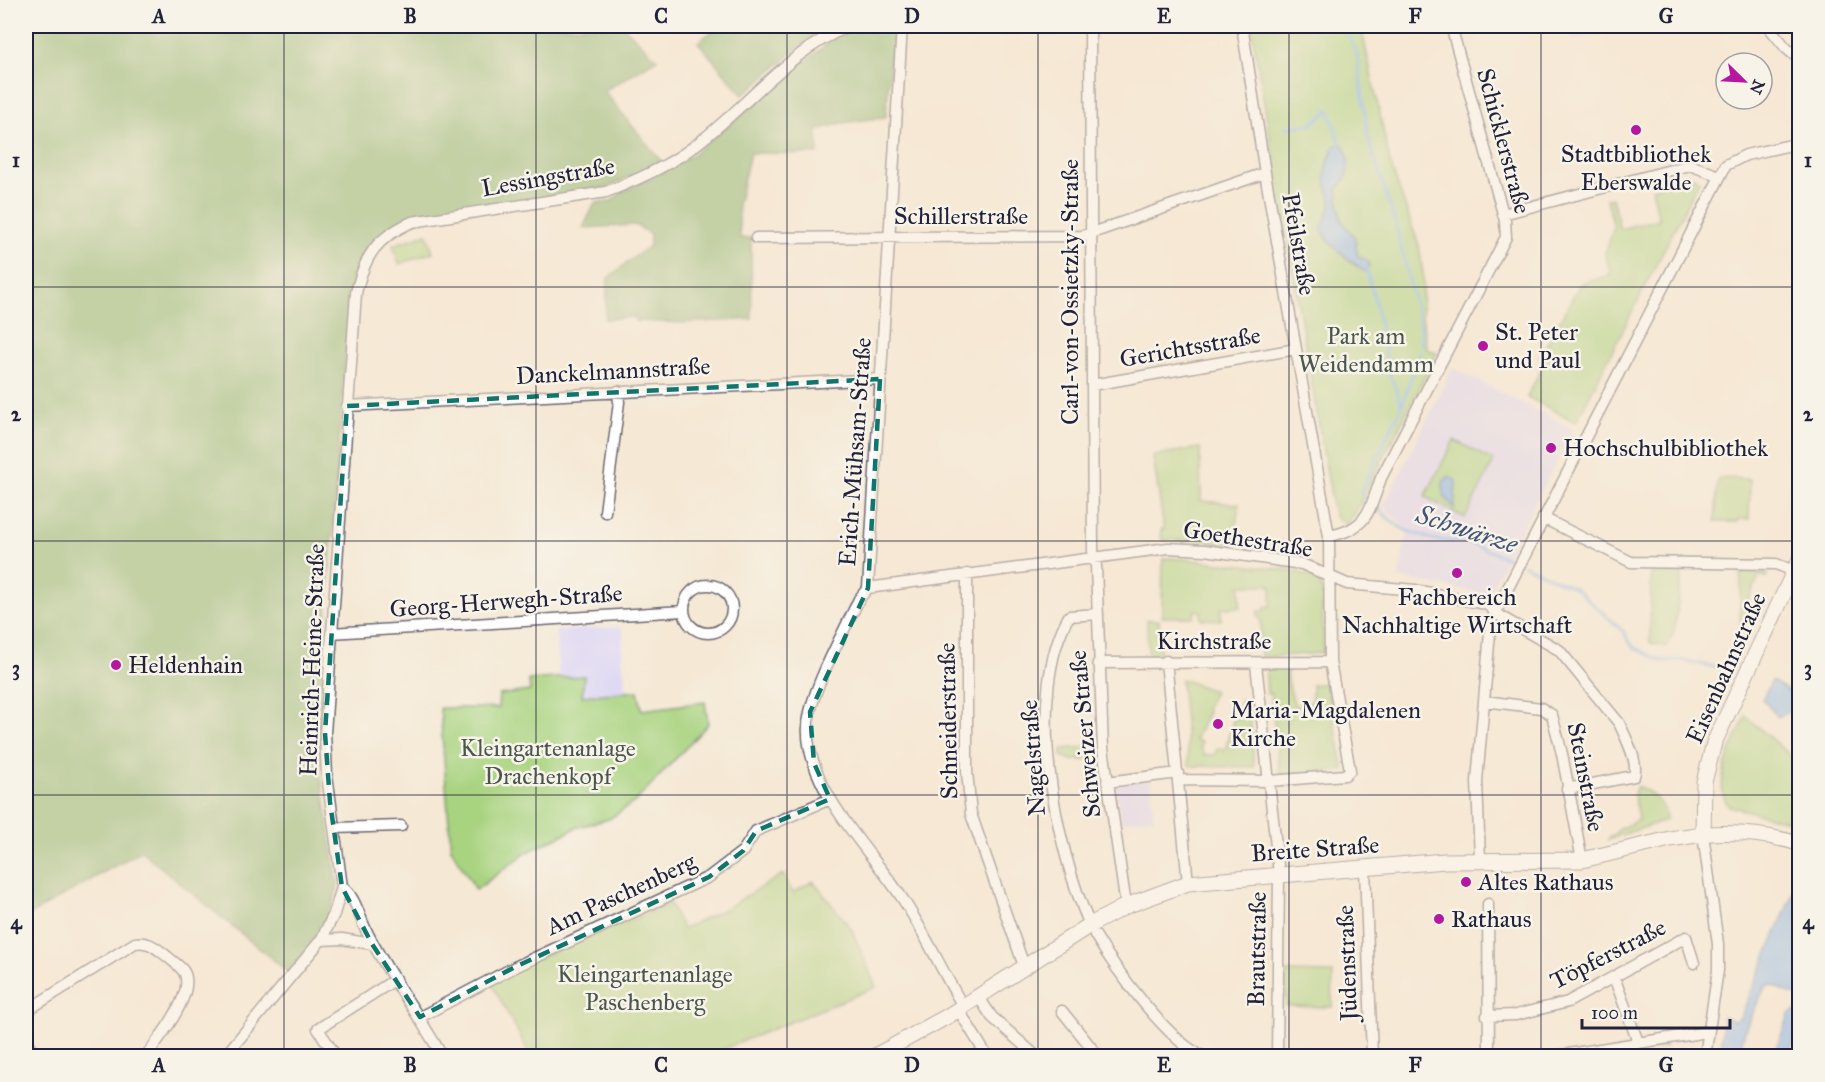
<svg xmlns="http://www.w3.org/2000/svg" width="1825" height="1082" font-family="'IM FELL Great Primer',serif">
<rect width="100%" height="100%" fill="#f7f3e8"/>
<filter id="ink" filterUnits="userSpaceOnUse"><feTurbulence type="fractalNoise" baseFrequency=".0167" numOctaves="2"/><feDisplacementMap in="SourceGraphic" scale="12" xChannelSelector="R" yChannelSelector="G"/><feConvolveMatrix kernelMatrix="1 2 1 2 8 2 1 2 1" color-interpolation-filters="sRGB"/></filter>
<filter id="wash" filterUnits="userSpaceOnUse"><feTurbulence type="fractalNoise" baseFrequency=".008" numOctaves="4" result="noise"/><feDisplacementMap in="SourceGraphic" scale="24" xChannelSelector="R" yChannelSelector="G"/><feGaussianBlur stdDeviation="1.35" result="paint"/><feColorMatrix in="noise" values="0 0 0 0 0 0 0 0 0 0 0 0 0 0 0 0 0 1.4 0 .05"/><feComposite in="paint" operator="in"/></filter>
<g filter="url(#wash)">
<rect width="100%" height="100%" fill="#f5e8d4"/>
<path fill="#ddd5f6" d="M1572 26H1606L1607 29 1574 42 1571 37 1576 34Z
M1453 368 1573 429 1488 594 1399 578 1408 530 1383 507Z
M617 627 623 630 622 659 627 692 582 696 583 677 559 678 556 631Z
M1151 779 1154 818 1121 822 1115 784Z"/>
<path fill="#a8d37f" stroke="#657a5d" stroke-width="1.5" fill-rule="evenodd" d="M1251 26H1361L1390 163 1419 246 1423 274 1422 315 1427 349 1437 353 1354 515 1346 524 1337 519 1334 514ZM1335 147C1348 163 1354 173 1337 189L1341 220 1355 238 1357 255 1370 266 1366 271 1349 262 1325 236V220L1332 203 1325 178 1329 158Z
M1694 177 1699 181 1576 422 1527 397 1546 361 1540 357 1580 284 1611 275 1605 253 1614 228 1607 199 1612 198 1620 229 1659 219 1652 188Z
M427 234 433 252 399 264 393 245Z
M1454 440 1494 461 1465 518 1425 497Z
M1200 448 1201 501 1239 504 1233 545 1195 540H1162L1161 530 1164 529 1153 456Z
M1718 478 1750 479 1749 519H1739L1738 522H1715Z
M1172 558 1291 570 1317 578 1322 588 1323 653 1261 657V622L1257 611H1265V606H1271V585H1240V607L1221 608V620L1201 619V611L1195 610 1194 617H1162L1163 559Z
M1651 573H1682L1674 632 1667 647 1650 643Z
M1741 573H1768L1766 577 1760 575 1744 608 1749 611 1740 627Z
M1147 620H1159L1160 654H1148Z
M1268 669H1288L1287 680 1295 706 1312 702V685L1326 683 1344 770 1280 776 1271 694H1267L1266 672Z
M584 676 582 696 638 691 642 710 705 702 708 724 636 801 609 819 578 827 526 853 476 890 451 849 440 708H498L499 695 530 691 529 680Z
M1181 679 1214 691 1206 709 1208 712 1195 740 1202 742 1200 746 1204 755H1214L1218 748 1225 750 1233 721 1236 719 1241 700 1249 703 1254 767 1189 766Z
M1746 716 1799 764V824L1729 806C1710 786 1736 738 1746 716Z
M1097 746 1098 753 1090 760H1071L1062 756V749Z
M1637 786C1651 792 1666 803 1666 820L1607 840 1620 829 1638 820 1634 794Z
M783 874 793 893 813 881 852 930 876 987 706 1056H531L490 981 515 967 670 904 683 929 727 908Z
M1286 972 1333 973 1332 1007 1286 1006Z
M1665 1042 1666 1047 1615 1056H1587Z"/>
<path fill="#86b56e" stroke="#546c54" stroke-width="1.5" d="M26 26H623L657 59 604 91 661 161 609 187 398 223C363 244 363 256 350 293L320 703V769L338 886 329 918 315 941 289 973 141 851 26 917Z
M719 26H837L815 34 743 95 698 42Z
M864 26H891L893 29 886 117 842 123 817 130 818 154 750 153 738 205 740 238H751L752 319 683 323 635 321V317L605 319 608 278 650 245V234L636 225 583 228 595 203 611 201 625 190 658 175 693 154 829 42 847 31Z"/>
<path fill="#7eb2ec" stroke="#506a94" stroke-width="1.5" d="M1341 143C1353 158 1350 176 1337 189L1341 220 1355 238 1357 255 1370 263 1365 272 1332 245 1321 229 1332 203 1325 178 1326 167 1335 146Z
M1449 476 1456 481 1454 508 1444 496 1443 482Z
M1772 681 1789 691 1799 685V706L1778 717 1762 699Z
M1799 879V997L1772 985 1765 987 1746 1027 1738 1056H1721L1723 1016 1734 1021 1740 1018Z
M1799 1005V1027L1788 1056H1773L1790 1013 1798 1010Z"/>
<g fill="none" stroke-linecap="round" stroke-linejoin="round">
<path stroke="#7eb2ec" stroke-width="3" d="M1345 26 1357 54 1368 137 1395 222 1420 325 1422 346
M1285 128 1312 124 1329 110 1341 147
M1366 267 1376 305 1389 372 1402 406
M1369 500 1360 493 1402 406 1420 351
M1374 504 1391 521 1405 530 1435 540 1469 543 1518 562
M1524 565 1576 589 1622 630 1633 647 1655 658 1662 661 1682 660 1732 671"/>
</g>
</g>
<g filter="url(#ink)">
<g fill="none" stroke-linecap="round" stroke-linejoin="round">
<defs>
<path id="street" d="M902 26 868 588 859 599C844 632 818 677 810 712 794 776 868 847 900 895 924 930 941 970 963 1006
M1090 26 1093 551 1096 566 1103 748 1126 906
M1768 26 1786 48 1800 60
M1503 214 1690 165 1719 176
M756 238 1083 236 1265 173
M1092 385 1296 349
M347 406 880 379
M605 512 619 402 618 391
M1543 518 1631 562 1776 564 1794 571
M1329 536C1367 529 1369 512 1381 478L1506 237 1505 221 1451 26
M967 574V771L971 814 1024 966
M684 609a24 24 0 1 1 48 0a24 24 0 1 1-48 0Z
M868 588 1168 548 1205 550 1302 564 1347 584 1415 590 1486 604 1503 618 1559 650 1619 723C1625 736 1639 762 1634 776L1567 789
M331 633 683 611
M1166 661 1188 883
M1098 663 1330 662
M1256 664 1279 874 1277 1056
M1484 701 1541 708 1552 715 1562 754 1582 860
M1178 780 1270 781 1345 775 1350 770 1330 662 1329 536 1265 173 1242 26
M1107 782 1178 773
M334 828 401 826
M1703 834 1718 944V970L1705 1056
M1480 860 1477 781 1491 621 1726 165 1746 155 1800 143
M1365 868 1372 1056
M342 887C354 895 359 915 365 928 386 972 418 1013 442 1056
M1488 904 1489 1056
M1090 925C1055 847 1024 694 1069 616L1098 614
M1095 935C1114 967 1169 1043 1203 1056
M321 940 342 939 372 944
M1614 977 1638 1042
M978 996 992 1017 1036 1056
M958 1009 987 1056
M26 1011 135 943C149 940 157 949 168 957 174 963 185 968 186 978 190 1000 159 1039 146 1056
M1062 1011 1098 1056
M1487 1016 1516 1015 1568 1002 1686 937 1694 963
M420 1017 515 967 709 877 743 851 756 831 830 799
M26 1040 36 1056
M225 1056 321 940 334 914 342 887 327 775 325 733 356 293C365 255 376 238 412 222L606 192C635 181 664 168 689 150 744 111 786 51 850 26
M336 1056 318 1029 396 979
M1556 1056 1707 1032"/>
<path id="secondary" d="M1703 834C1737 831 1767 834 1800 844"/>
<path id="primary" d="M875 1056 948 1016 1090 925 1126 906 1188 883 1445 861 1582 860 1670 839 1703 834 1704 782 1714 743 1800 559"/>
</defs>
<use href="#street" stroke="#6c6771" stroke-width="13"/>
<use href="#secondary" stroke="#6c6771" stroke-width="16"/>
<use href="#primary" stroke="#6c6771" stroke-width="17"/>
<use href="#street" stroke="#fff" stroke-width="10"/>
<use href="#secondary" stroke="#fff" stroke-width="14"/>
<use href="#primary" stroke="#fff" stroke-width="15"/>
</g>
</g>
<path d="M0 0H1825V1082H0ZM880 379 868 588 810 712 814 763 830 799 756 831 743 851 709 877 515 967 420 1017 372 944 342 887 330 802 325 733 347 406Z" fill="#f5e8d4" fill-opacity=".55" fill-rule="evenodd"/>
<path fill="none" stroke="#0f766e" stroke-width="4.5" stroke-dasharray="12 8" stroke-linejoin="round" d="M880 379 868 588 810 712 814 763 830 799 756 831 743 851 709 877 515 967 420 1017 372 944 342 887 330 802 325 733 347 406Z"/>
<path fill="none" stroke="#22223b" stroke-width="1.5" stroke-opacity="0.55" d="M284 26V1056M536 26V1056M787 26V1056M1038 26V1056M1289 26V1056M1541 26V1056M26 287H1800M26 541H1800M26 795H1800"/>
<g fill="#b5179e" stroke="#f7f3e8" stroke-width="2">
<circle cx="1636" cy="130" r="6"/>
<circle cx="1483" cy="346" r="6"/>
<circle cx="1551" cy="448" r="6"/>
<circle cx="1457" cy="573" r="6"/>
<circle cx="116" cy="665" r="6"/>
<circle cx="1218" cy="724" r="6"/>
<circle cx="1466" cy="882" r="6"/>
<circle cx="1439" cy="919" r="6"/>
</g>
<g text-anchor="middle" stroke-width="5" stroke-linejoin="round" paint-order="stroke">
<g font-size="24" fill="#22223b" stroke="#f7f3e8">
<text transform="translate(1504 141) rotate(75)" y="8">Schicklerstraße</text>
<text transform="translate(548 177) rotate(-10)" y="8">Lessingstraße</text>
<text x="961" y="224">Schillerstraße</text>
<text transform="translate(1299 244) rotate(80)" y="8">Pfeilstraße</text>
<text transform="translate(1070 292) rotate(-90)" y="8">Carl-von-Ossietzky-Straße</text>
<text transform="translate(1190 347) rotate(-10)" y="8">Gerichtsstraße</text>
<text transform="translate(613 371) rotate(-3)" y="8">Danckelmannstraße</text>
<text transform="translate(855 452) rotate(-86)" y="8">Erich-Mühsam-Straße</text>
<text transform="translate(1248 539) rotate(9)" y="8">Goethestraße</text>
<text transform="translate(506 601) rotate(-4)" y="8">Georg-Herwegh-Straße</text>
<text x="1214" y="649">Kirchstraße</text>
<text transform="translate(312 660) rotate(-88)" y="8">Heinrich-Heine-Straße</text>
<text transform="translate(1726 668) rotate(-66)" y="8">Eisenbahnstraße</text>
<text transform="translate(948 721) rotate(-91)" y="8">Schneiderstraße</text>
<text transform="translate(1085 734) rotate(-95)" y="8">Schweizer Straße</text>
<text transform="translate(1033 758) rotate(-94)" y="8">Nagelstraße</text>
<text transform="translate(1586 777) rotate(79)" y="8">Steinstraße</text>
<text transform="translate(1315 849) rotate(-4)" y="8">Breite Straße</text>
<text transform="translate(621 894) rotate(-25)" y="8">Am Paschenberg</text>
<text transform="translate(1257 949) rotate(-89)" y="8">Brautstraße</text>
<text transform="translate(1608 954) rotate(-27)" y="8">Töpferstraße</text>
<text transform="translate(1347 963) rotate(-92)" y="8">Jüdenstraße</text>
</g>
<g font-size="24" fill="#22223b" stroke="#f7f3e8" text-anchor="start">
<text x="1636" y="162" text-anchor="middle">Stadtbibliothek<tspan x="1636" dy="28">Eberswalde</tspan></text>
<text x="1495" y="340">St. Peter<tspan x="1495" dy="28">und Paul</tspan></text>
<text x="1563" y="456">Hochschulbibliothek</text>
<text x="1457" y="605" text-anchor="middle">Fachbereich<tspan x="1457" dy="28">Nachhaltige Wirtschaft</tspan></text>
<text x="128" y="673">Heldenhain</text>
<text x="1230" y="718">Maria-Magdalenen<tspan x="1230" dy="28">Kirche</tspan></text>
<text x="1478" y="890">Altes Rathaus</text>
<text x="1451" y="927">Rathaus</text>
</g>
<g font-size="24" fill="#4a574f" stroke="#f7f3e8">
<text x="1366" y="344">Park am<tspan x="1366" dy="28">Weidendamm</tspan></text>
<text x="548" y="756">Kleingartenanlage<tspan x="548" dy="28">Drachenkopf</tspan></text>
<text x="645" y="982">Kleingartenanlage<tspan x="645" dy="28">Paschenberg</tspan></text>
</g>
<g font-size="26" font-style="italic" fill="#425479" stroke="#f7f3e8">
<text transform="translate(1467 529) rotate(18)" y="9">Schwärze</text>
</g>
</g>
<rect width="1825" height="1082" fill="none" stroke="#f7f3e8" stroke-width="66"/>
<g transform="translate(1744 81) rotate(114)"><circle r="28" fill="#f7f3e8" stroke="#a29fa3" stroke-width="1.5"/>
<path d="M0-4.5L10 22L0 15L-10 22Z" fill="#b5179e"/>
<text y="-9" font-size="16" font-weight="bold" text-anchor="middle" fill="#22223b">N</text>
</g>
<path d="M1582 1019v9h148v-9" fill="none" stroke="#22223b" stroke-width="3"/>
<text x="1591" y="1019" font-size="18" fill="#22223b" stroke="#f7f3e8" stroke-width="4.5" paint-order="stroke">100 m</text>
<rect x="33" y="33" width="1759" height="1016" fill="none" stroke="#22223b" stroke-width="2"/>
<g font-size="20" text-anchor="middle" font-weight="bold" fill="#22223b">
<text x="159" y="23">A</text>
<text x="410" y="23">B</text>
<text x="661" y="23">C</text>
<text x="912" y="23">D</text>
<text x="1164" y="23">E</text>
<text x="1415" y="23">F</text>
<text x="1666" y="23">G</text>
<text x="16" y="167">1</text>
<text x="1808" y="167">1</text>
<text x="16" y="421">2</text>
<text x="1808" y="421">2</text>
<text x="16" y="675">3</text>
<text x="1808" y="675">3</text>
<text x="16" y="929">4</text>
<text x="1808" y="929">4</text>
<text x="159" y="1072">A</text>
<text x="410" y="1072">B</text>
<text x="661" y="1072">C</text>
<text x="912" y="1072">D</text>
<text x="1164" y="1072">E</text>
<text x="1415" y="1072">F</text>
<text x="1666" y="1072">G</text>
</g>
</svg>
